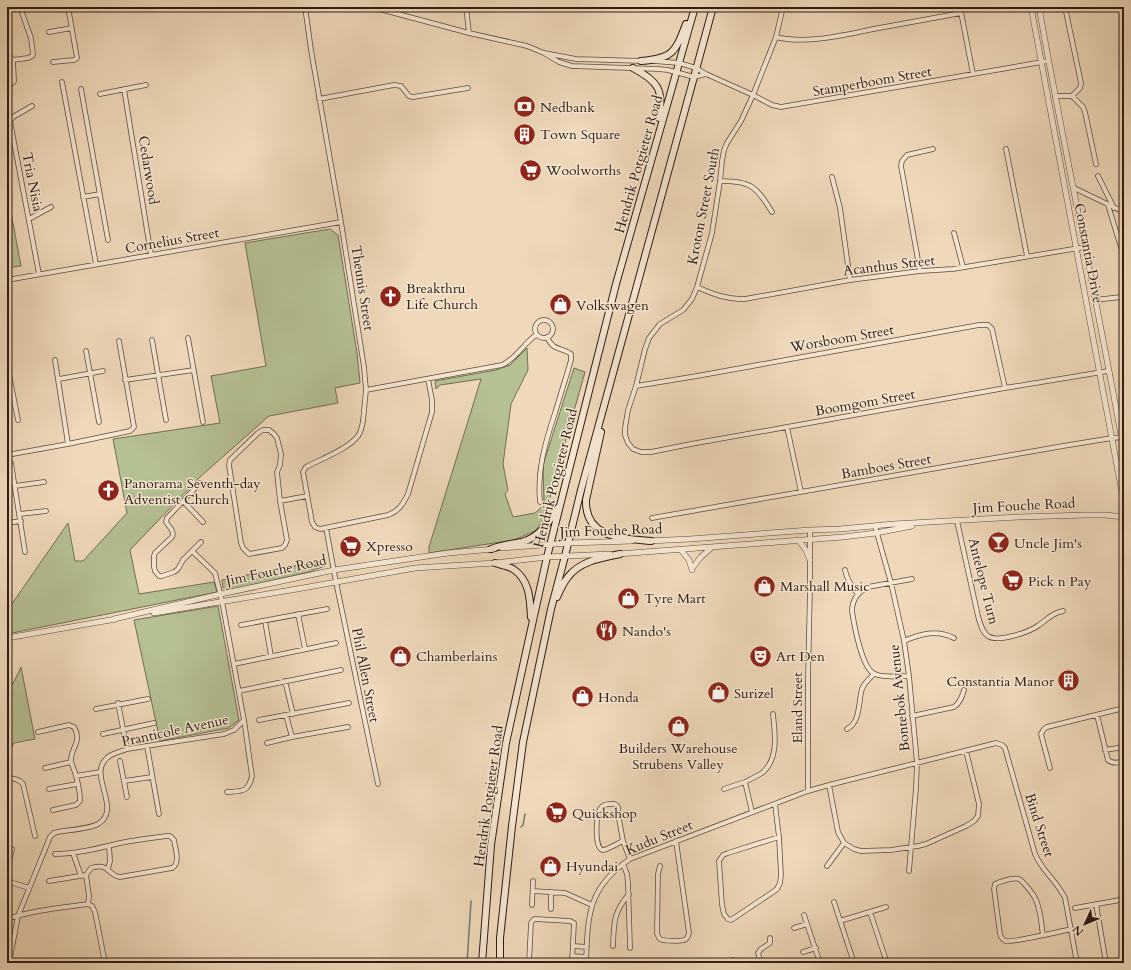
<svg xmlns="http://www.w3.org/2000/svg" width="1131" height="970" font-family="Cardo,serif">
<rect width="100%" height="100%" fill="#efd9ba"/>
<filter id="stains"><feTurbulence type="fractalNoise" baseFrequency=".005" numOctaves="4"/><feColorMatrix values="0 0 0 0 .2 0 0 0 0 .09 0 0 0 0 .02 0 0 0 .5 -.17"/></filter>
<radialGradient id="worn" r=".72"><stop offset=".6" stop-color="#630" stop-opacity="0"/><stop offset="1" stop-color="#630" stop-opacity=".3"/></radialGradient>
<path fill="#b5c093" stroke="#726e54" d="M7 191 21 266 7 268Z
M330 229 338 235 357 353 360 383 335 388 338 403 269 416 200 477 130 550 139 594 214 582 217 592 7 634V611L68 523 75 561H83L127 513 113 439 220 423 211 376 266 366 245 243Z
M527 348 528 370 511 404 503 464 508 490 505 494 513 517 535 513 544 505 543 465 574 368 585 372 552 489 545 519 535 531 514 540 429 553V547L481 379 440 385 436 389 435 381 496 370 510 365Z
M327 562 325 566 309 572 230 590 223 588 222 580 286 567Z
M218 606 239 720 229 728 160 741 134 620Z
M21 667 35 739 14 743 7 757V696Z"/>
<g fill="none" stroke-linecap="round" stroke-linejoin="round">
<path stroke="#6f7b71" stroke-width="1.5" d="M521 827 523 825 525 814
M467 963 471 901"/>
<defs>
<path id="minor" d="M305 7 311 50 341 222 364 367 366 390 363 421C362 427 361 432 358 436 348 449 321 459 306 467L303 472 312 522 315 527 320 529 388 515C399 511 403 504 408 494L432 412V400L428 379
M372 7 469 33 527 46 544 53 559 62 572 66 658 69 668 70 694 77 706 74
M466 7 469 33
M783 7 776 37 753 95 741 121 727 143 724 150 722 161 720 181 712 233 697 287 692 299 683 310 660 324 649 338 645 349 636 386 628 410 625 428V435L628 443 633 449 641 452H651L691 444 787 427 1005 388 1108 371
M960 7 973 74
M1065 7 1081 83 1080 88 1072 96
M49 32 72 28
M776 37C808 45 847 34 879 28 906 23 934 18 961 13
M7 53 13 60 14 81 11 84 7 85
M544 53 576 59 643 61
M13 60 28 58 32 56 33 54 31 38 20 7
M654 61 679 63 696 68 706 74 753 95 772 105 781 107 1048 61
M53 62 74 60 77 58 68 7
M62 82 96 264
M81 89 108 240
M124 89 151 255
M100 94 146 85
M1055 96H1072L1083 107 1085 112 1096 164
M319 99 394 85 401 86 409 96 413 97 468 88
M32 106 13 117 10 121 39 274
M1006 149 1027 256
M1098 176 1114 208
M832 177 840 208 850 280
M720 181C751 181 756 186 772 212
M1074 188 1124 212
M83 197 100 194
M1108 205 1124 257
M29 219 51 207
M954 233 963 267
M920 271 901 166 902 161 907 155 933 149
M7 280 341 222
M697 287C715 295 726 299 745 299L850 280 920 271 953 269 1085 247
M1095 300 1121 297 1124 298
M535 329a9 9 0 1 1 18 0a9 9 0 1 1-18 0Z
M188 338 203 422
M152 340 166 420
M86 351 99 422
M55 360 68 444
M7 364 18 420
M59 379 103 371
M125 380 194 370
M636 386 697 376 979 325H988L992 329 1005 388
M366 390 502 365C516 359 524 343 536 335
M787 427 801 492
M263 430H269L274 434 277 438 281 454 280 465 277 472 280 501 287 540 285 545 282 548 249 554 243 548 241 543 229 465 230 460 258 433Z
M7 455 68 444 130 431 134 427 119 341
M11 463 25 552
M200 483 167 518 166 522C169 527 175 531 172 537L155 553 154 556V567L155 571 159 576H162L174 572 178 569 183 560 201 542
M15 486 44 482
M183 501 203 522
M280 501 307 496
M540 502C537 471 545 443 555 413 560 396 566 378 571 360V354C560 346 554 352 547 337
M20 514 46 511
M652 518 1063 446 1112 438 1124 437
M957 521 978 616C980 623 982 632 988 636 997 643 1030 632 1039 625 1049 618 1051 614 1063 611
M7 523 21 521
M875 526 891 583 904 641 909 676 917 763 916 788 909 871
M326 528 336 582 378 784
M192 551 215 573 222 601 244 720 252 776C248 793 242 791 227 792
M845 570C847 580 851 586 858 594
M298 614 305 649
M265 621 271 656
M241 625 327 609
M904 641C920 634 937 629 954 638
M234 664 336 643
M909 676C898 676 884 678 875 674 862 670 854 624 852 611 852 600 858 592 868 587L912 579
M285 681 293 714
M239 691 341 670
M118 703 127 749
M96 709 148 699
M286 715 292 737
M1097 715 1108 760C1113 764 1118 763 1124 761
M912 716 954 707C960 703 962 697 964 690
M259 720 349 703
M847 729C861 722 858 702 862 689 864 683 869 679 874 674
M38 732 69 725 74 727C83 741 70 749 71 761 72 766 75 771 76 776 78 783 80 794 80 801L76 805 53 810
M103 734 154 723
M267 743 292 737 348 727
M147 746 159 814
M1105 750 1124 747
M120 761 127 797
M45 768 71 762
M1050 768 1041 734 1044 729 1047 727 1124 708
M76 776 100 772
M7 778C14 778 19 779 23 784L35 836
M124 781 152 777
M745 782C751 779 757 776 762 773 779 759 775 734 773 714
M829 785 838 832 844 843 854 849 861 851 891 850 918 846 926 844 966 826 974 821 978 816 979 804 966 751
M49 789 77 784
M724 789 745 782 752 812
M808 791V680L810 587V530
M775 804 779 837 781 875 780 883 777 889 770 894 731 920 728 919 724 914 722 905 719 861 723 855 728 853 779 837
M623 841 619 819 618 807C616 804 614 803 610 804 606 804 602 806 600 809 596 816 594 849 603 850 607 850 618 843 623 841L630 859
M73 853 81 876
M55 854C77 854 99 848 120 843 136 840 151 838 167 836H170L174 840C175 848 181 863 172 868L120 877C107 875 109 862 91 868L86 875 89 896 88 904
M623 864 627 874 628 883 630 948
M660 866 658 874 657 933C658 936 658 937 660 939 663 941 683 942 686 939 688 938 688 935 689 933L676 841
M827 866 844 843
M7 869 12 849
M108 869 110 861 109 846
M7 881 29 888
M49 881 86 875
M533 891 565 893 592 905
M834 902 854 963
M88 904 92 906 95 912 105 963
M1096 904 1106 963
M532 905 533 881
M1075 908 1120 900
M551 909V892
M870 912 887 963
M804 915 820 963
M7 919C33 910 61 908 88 904
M840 921 886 907
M794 928 807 924
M1043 935C1041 924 1041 909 1035 898 1033 894 1023 881 1019 879 1014 877 999 882 995 884L994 889 1000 934C1001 937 1002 940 1006 941 1012 943 1062 931 1072 929
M573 946 587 947
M613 946C614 923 613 913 629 894
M803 952 816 948
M572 956 586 957
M606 962 620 963
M9 963 18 916 50 837 54 833 58 832C68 830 89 829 98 824 123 809 87 775 107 758 112 753 120 752 127 749L224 734 234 730 244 720
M529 963 531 923 533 920 535 919 570 921 574 923 572 963
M586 963C588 916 587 888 630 859L808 791 829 785 996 743 1002 745 1005 748 1035 854C1042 871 1057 881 1065 898L1077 963
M732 963 733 960
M761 963 758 953 761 949 770 943V938"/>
<path id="tertiary" d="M1031 7 1124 503
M1039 7C1065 156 1098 304 1124 452
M798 540 806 550 810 560
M648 541 690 539 810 530 840 529 894 524 1019 517 1086 515H1105L1124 517
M502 548 569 543 632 541
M681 550 689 560 692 570
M618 554 843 537 876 533 912 526
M693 567 701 557 711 548
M154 613 297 589 415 568 495 563 547 557 610 554
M114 619 221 594 334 570 448 553 494 549
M7 638 116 619"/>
<path id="secondary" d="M641 61C673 58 675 53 686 24
M633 68C658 81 664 90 659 118
M601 432 586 500C585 539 623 538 651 541
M491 549C501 545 511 544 522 542 540 537 548 523 558 508
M495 563C501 565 508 566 513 569 530 580 530 600 531 617
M557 597C560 590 563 583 568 577 580 561 601 558 620 554
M482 963 491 845 506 743 547 557 616 284 695 7
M500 963V938L512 826 523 742 551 609 565 556 581 490 694 77 713 7"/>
</defs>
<use href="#minor" stroke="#5e4c3e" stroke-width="5.5"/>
<use href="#tertiary" stroke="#5e4c3e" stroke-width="6"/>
<use href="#secondary" stroke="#2e1d14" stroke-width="8"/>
<use href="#minor" stroke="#f5e6d2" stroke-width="4"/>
<use href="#tertiary" stroke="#f5e6d2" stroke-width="5"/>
<use href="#secondary" stroke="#f5e6d2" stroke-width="6"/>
</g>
<defs>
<symbol id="bank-disc" viewBox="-11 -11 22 22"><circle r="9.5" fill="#8f2418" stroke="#f5e6d2"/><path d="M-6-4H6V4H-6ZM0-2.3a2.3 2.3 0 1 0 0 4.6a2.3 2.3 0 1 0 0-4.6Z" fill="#fff"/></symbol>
<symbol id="building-disc" viewBox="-11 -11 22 22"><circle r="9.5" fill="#8f2418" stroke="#f5e6d2"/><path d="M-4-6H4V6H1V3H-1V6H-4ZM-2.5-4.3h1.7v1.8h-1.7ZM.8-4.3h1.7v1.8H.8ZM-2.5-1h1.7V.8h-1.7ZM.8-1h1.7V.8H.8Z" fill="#fff"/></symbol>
<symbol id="supermarket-disc" viewBox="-11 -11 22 22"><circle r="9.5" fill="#8f2418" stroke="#f5e6d2"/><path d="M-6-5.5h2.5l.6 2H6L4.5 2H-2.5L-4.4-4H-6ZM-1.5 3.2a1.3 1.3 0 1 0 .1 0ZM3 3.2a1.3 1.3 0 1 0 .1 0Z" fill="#fff"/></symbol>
<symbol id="church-disc" viewBox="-11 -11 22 22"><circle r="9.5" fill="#8f2418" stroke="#f5e6d2"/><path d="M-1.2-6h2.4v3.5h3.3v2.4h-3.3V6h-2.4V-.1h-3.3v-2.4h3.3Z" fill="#fff"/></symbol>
<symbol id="shop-disc" viewBox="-11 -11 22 22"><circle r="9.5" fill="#8f2418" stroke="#f5e6d2"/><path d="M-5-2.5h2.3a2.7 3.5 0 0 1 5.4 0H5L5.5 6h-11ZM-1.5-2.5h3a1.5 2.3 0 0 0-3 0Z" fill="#fff"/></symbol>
<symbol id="bar-disc" viewBox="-11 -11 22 22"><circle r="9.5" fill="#8f2418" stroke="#f5e6d2"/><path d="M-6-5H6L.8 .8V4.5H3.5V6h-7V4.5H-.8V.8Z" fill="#fff"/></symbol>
<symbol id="restaurant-disc" viewBox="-11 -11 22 22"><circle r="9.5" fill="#8f2418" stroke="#f5e6d2"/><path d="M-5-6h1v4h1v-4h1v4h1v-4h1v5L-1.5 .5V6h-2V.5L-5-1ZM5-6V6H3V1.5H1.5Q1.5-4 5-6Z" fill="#fff"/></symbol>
<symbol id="theatre-disc" viewBox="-11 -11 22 22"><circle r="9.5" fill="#8f2418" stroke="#f5e6d2"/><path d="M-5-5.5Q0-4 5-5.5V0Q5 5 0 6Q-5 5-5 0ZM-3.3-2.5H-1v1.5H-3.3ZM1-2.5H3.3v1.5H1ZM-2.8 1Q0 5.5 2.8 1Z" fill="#fff"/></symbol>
</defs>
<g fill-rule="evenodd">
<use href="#bank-disc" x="512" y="94" width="25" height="25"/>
<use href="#building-disc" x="512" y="122" width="25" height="25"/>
<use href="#supermarket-disc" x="518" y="158" width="25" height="25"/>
<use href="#church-disc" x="378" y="284" width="25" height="25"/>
<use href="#shop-disc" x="548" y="292" width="25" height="25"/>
<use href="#church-disc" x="96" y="478" width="25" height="25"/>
<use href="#bar-disc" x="986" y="530" width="25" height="25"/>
<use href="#supermarket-disc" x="338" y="534" width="25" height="25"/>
<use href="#supermarket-disc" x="1000" y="568" width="25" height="25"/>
<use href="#shop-disc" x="752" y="574" width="25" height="25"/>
<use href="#shop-disc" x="616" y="586" width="25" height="25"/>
<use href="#restaurant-disc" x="594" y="618" width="25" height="25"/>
<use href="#shop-disc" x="388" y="644" width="25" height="25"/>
<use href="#theatre-disc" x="748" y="644" width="25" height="25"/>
<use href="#building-disc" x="1056" y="668" width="25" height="25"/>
<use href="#shop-disc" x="706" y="680" width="25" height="25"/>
<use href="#shop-disc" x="570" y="684" width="25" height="25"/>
<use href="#shop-disc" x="666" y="714" width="25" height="25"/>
<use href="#supermarket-disc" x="544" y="800" width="25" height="25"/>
<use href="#shop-disc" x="538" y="854" width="25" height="25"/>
</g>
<g text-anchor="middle" stroke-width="3" stroke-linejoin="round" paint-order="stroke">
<g font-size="14" fill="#2e1d14" stroke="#f5e6d2">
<text transform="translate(872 81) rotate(-10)" y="5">Stamperboom Street</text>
<text transform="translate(638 164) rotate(-74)" y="5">Hendrik Potgieter Road</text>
<text transform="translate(149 170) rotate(81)" y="5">Cedarwood</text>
<text transform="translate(33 182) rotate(79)" y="5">Tria Nisia</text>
<text transform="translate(703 206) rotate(-79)" y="5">Kroton Street South</text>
<text transform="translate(172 240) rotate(-10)" y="5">Cornelius Street</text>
<text transform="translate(1089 253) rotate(79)" y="5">Constantia Drive</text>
<text transform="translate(889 265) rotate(-7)" y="5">Acanthus Street</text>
<text transform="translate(363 288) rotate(81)" y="5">Theunis Street</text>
<text transform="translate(842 338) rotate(-10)" y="5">Worsboom Street</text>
<text transform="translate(865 402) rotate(-10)" y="5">Boomgom Street</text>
<text transform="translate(886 466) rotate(-10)" y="5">Bamboes Street</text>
<text transform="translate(555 478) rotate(-76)" y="5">Hendrik Potgieter Road</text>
<text transform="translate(1024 505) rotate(-3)" y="5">Jim Fouche Road</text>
<text transform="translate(611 530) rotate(-2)" y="5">Jim Fouche Road</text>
<text transform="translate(276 570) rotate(-12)" y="5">Jim Fouche Road</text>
<text transform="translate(984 581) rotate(76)" y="5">Antelope Turn</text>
<text transform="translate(366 675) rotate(79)" y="5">Phil Allen Street</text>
<text transform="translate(899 698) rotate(-96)" y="5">Bontebok Avenue</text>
<text transform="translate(797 708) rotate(-90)" y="5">Eland Street</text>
<text transform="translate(175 730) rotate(-12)" y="5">Pranticole Avenue</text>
<text transform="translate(488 796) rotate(-82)" y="5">Hendrik Potgieter Road</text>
<text transform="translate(1040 825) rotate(72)" y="5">Bind Street</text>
<text transform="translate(659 837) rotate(-22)" y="5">Kudu Street</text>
</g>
<g font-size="14" fill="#2e1d14" stroke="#f5e6d2" text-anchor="start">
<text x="540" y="112">Nedbank</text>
<text x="540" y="139">Town Square</text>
<text x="546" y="175">Woolworths</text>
<text x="406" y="293">Breakthru<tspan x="406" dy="16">Life Church</tspan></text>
<text x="576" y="310">Volkswagen</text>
<text x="124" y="488">Panorama Seventh-day<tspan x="124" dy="16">Adventist Church</tspan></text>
<text x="1014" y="548">Uncle Jim's</text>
<text x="366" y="551">Xpresso</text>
<text x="1028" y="586">Pick n Pay</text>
<text x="780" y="591">Marshall Music</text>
<text x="644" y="603">Tyre Mart</text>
<text x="622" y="636">Nando's</text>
<text x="416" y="661">Chamberlains</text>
<text x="776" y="661">Art Den</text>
<text x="1054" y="686" text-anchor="end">Constantia Manor</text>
<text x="734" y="698">Surizel</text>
<text x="598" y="702">Honda</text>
<text x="678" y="753" text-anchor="middle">Builders Warehouse<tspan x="678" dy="16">Strubens Valley</tspan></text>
<text x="572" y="818">Quickshop</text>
<text x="566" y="871">Hyundai</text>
</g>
</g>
<rect width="1131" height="970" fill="none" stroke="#efd9ba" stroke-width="24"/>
<rect x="8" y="8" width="1115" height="954" fill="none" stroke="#2e1d14" stroke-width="2"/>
<rect x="12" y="12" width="1107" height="946" fill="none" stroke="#2e1d14"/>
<g transform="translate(1085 924) rotate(226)" stroke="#f5e6d2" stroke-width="3" paint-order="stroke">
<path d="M0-3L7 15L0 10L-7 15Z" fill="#2e1d14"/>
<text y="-6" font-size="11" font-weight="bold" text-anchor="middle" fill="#2e1d14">N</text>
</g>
<rect width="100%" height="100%" filter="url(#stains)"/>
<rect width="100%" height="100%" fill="url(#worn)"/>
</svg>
